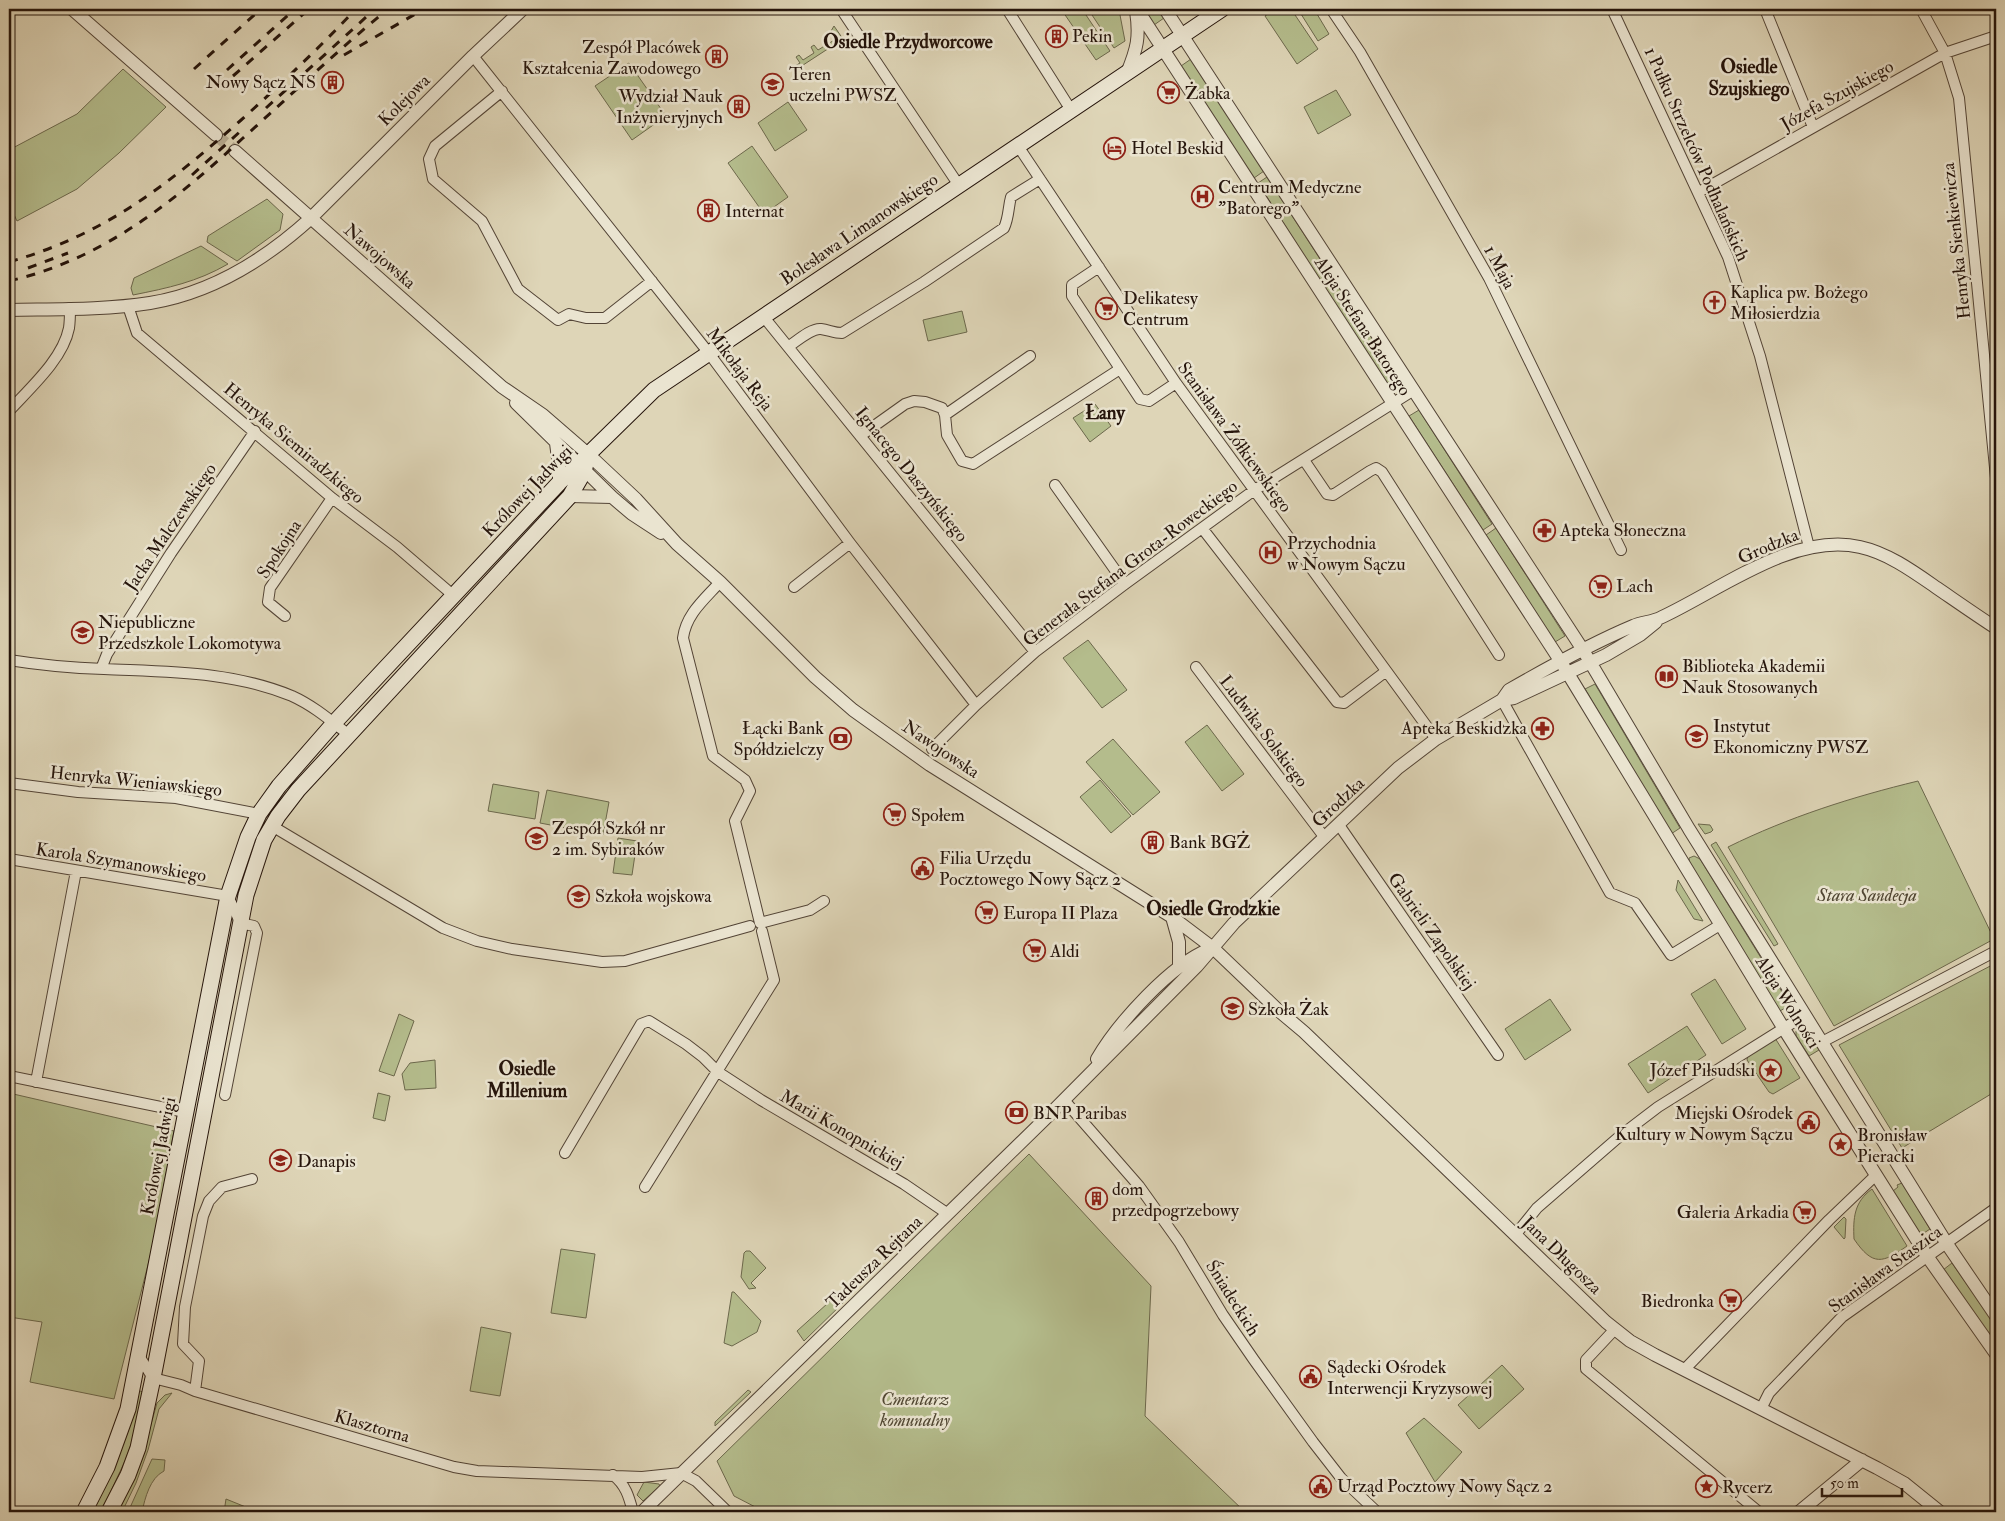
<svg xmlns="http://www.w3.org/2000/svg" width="2005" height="1521" font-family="'IM FELL Double Pica',serif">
<rect width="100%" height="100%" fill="#ded5b7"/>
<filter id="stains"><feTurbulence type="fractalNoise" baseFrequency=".004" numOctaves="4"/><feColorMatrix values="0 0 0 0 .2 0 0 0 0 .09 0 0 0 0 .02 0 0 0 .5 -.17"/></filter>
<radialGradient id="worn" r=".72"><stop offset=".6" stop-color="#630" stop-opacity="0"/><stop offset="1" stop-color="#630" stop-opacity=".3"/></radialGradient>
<path fill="#b4bc8c" stroke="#6c684c" d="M1061 9H1082L1110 51 1096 60Z
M1088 9H1116L1120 15 1125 41 1114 48Z
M1144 9H1157L1164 18 1154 25Z
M1275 9H1291L1318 49 1297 64 1265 16Z
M1310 9H1314L1329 34 1318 41 1301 14Z
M834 26 843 39 797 69 795 66 800 63 796 57 799 55 803 60 814 53 811 47 814 45 818 50 836 39 831 31Z
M1191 59 1264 171 1254 178 1181 66Z
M629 63 666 116 632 140 595 86Z
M123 69 166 107 119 153 77 189 17 221 9 204V150L77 114Z
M1336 90 1351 115 1318 134 1304 107Z
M788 102 807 130 775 151 758 123Z
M752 146 788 197 764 214 728 163Z
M1267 177 1331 276 1321 282 1258 183Z
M267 199 283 214 280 230 237 261 207 242 208 236Z
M201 246 228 264C197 282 168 288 133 295L131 288 134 278Z
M1335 282 1398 378 1388 384 1325 288Z
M962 311 967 332 928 341 923 320Z
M1095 404 1111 426 1090 442 1073 418Z
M1419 410 1492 524 1483 530 1409 416Z
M1496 528 1565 636 1555 642 1486 535Z
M1088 640 1127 690 1102 708 1063 658Z
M1595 684 1680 828 1671 834 1585 689Z
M1207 725 1244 774 1222 791 1185 742Z
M1113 739 1160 792 1133 815 1086 762Z
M1100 780 1131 816 1111 833 1080 797Z
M1918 781 1994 939 1834 1026 1728 847C1789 817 1852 797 1918 781Z
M493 784 539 792 535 819 488 811Z
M547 790 609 802 603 835 540 823Z
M1698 824 1710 825 1713 830 1711 832 1705 834Z
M618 838 637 841 632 875 613 873Z
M1716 842 1778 944 1774 946 1711 845Z
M1694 856 1700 859 1790 1005 1780 1011 1690 865 1689 858Z
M1678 880 1703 921 1694 919 1676 890Z
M1996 963V1091L1902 1148 1839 1045Z
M1715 979 1746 1029 1722 1044 1691 994Z
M1550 999 1571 1030 1525 1060 1505 1029Z
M399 1014 414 1021 394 1076 379 1071Z
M1687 1026 1706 1055 1648 1093 1628 1064Z
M1799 1028 1806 1030 1819 1050 1809 1056 1796 1036V1031Z
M1775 1038 1800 1078 1773 1094 1769 1092 1747 1060 1748 1055Z
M435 1060 436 1088 405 1090 402 1074 410 1063Z
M9 1093 174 1131 152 1249 114 1399 30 1382 42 1322 9 1317 11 1289H9Z
M378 1093 390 1096 385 1121 373 1118Z
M1029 1154 1151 1286 1145 1416 1245 1512H765L734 1496 717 1461Z
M1902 1183 1930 1229 1921 1235 1893 1191 1898 1187 1897 1185Z
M1872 1189 1907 1246C1883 1263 1873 1267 1854 1239 1853 1218 1854 1202 1872 1189Z
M1844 1217 1846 1219 1845 1238 1844 1239 1834 1227Z
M561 1249 595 1254 586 1318 551 1313Z
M746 1251H750L766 1268 751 1283 756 1288 749 1289 741 1277 744 1253Z
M1952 1263 1996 1326V1346L1943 1270Z
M732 1292H734L761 1321 757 1332 732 1346 724 1343Z
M838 1294 841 1295 846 1300 804 1341 797 1331Z
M481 1327 511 1333 500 1396 470 1391Z
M1502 1365 1524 1389 1479 1429 1458 1405Z
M748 1390 751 1392 715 1426V1422Z
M141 1391 143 1393 132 1442 125 1461 101 1512H92L138 1392Z
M172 1393 159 1409 148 1450 136 1483 122 1512H116L143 1453 157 1403 165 1395Z
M1424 1418 1462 1452 1435 1482 1406 1433Z
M152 1459 165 1460 164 1471C150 1478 145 1498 142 1512H128Z
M644 1482 659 1484 660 1486 643 1501 637 1495Z
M226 1499 258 1512H224Z"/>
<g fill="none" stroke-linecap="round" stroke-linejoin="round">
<path stroke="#b9ae95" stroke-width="12" stroke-dasharray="12 6" stroke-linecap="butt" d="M216 135 235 151"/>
<defs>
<path id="minor" d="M841 9 958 184
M1007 9 1071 110
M1331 9 1360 52 1489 278 1621 550
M1612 9 1728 257 1760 356 1809 547
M1765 9 1813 127
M1921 9 1945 53 1959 98 1996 478
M473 56 708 352 850 543 976 705
M502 91 435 146 429 159 433 179 482 221 518 289 558 320 569 314 586 318H605L652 281
M1018 146 1176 383 1436 739
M1699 192 1945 53 1996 36
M1099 267 1072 285V296L1140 399 1149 401 1176 383
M128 306 137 333 332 498 397 547 454 596
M763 316 1035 652
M788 347C797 341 811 328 821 329 829 330 834 333 842 333L924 282 1004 228C1009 217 1008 208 1011 197L1040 179
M9 411C30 388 63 359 69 328 70 321 70 314 70 308
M945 415 1030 356
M860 436 905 404 914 401 925 402 942 408 945 415 947 435 962 461 973 464 1120 369
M1304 460 1327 494 1333 495 1370 471 1376 468 1382 472 1499 655
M1055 485 1125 584
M1202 528 1337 702 1344 703 1385 672
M720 582C705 599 686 614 683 638L713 756 745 780 750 791 735 821 760 923 810 910 824 901
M794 587 850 543
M285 616 268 602 270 588 332 498
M9 660C40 665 72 668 104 669 168 672 232 671 292 696 314 706 331 721 349 735
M1196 667 1325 838
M101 669 107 654 171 553 255 431
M1502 700 1610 893 1635 903 1671 955 1720 925
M932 749 976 705 1035 652 1125 584 1253 491 1414 390
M9 783 78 792 176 798 259 814
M1339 825 1498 1055
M272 826 443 928 477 941 512 949 602 962 625 961 750 926
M9 859 228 896 240 922
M1822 1042 1996 951
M9 1076 185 1112
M36 1082 76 871
M225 1095 257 933 254 926 240 923
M1064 1100 1139 1186 1179 1242 1223 1315 1254 1360 1313 1442 1341 1478 1377 1512
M565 1153 641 1024 649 1021 686 1044 703 1057 718 1072 761 1100 904 1184 948 1214
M645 1187 774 980 762 931
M1516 1234 1537 1208 1620 1136 1658 1107 1805 1015
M1615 1329 1586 1360V1369L1759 1512
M139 1356 153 1378 181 1385 195 1391 454 1467 477 1471 642 1477 681 1473 696 1481 728 1512
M1684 1370 1829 1220 1876 1175
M195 1391 199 1361 183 1344 185 1307 203 1216 209 1201 222 1187 252 1179
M1761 1409 1769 1393 1842 1317 1996 1208
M613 1475C626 1485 629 1497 633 1512"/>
<path id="tertiary" d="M72 9 216 135
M1137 9 1561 662 1784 1029 1927 1256 1996 1354
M1165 9 1583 650 1689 829 1782 978 1947 1244 1996 1316
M1127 73C1137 49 1140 37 1136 11
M235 151 502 387 543 415 588 454 636 499 677 544 720 582 815 677 853 710 930 765 1172 917 1213 948 1279 1011 1304 1032 1606 1322 1630 1341 1655 1355 1877 1468 1904 1483 1940 1512
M9 310C56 309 104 310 150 303 211 293 266 259 311 218L473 56 523 9
M516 403 612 497 632 514 661 533
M556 443 559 466V483
M570 496 612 497
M1502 700 1514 698 1606 655 1640 635 1656 622
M1172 917 1179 942V967
M1097 1059C1118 1023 1171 964 1210 949
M642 1512 1045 1119 1197 966 1234 923 1398 768 1436 739 1502 700 1509 690C1549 667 1590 644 1633 626 1642 622 1653 622 1662 617 1720 590 1794 532 1860 547 1888 553 1914 572 1937 588 1956 601 1976 615 1996 628
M1799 1512 1862 1460"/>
<path id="secondary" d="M84 1512 107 1467 128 1409 228 896 248 837 259 814 279 786 334 723 559 483 654 390 1222 9
M109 1512 128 1475 138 1448 153 1378 246 895 264 840 278 816 298 790 570 496 584 472 588 454"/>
</defs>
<use href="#minor" stroke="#534436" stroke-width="12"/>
<use href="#tertiary" stroke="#534436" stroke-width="14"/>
<use href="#secondary" stroke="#25140b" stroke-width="17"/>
<use href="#minor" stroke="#eae4d0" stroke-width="10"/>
<use href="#tertiary" stroke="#eae4d0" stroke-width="12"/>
<use href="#secondary" stroke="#eae4d0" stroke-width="15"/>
<path stroke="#25140b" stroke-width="3" stroke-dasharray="9 9" stroke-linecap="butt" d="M278 11 281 9
M172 12 175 9
M344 55 424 9
M194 69 261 9
M227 70 295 9
M233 76 309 9
M266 108 375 9
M192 175 244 128
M9 262C106 234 166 186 240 121 280 85 318 49 355 10
M28 268 68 253
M9 281C102 260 175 201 243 138 291 95 338 50 388 9"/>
</g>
<defs>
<symbol id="building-ring" viewBox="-11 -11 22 22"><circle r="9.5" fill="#eae4d0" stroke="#8f2418" stroke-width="1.5"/><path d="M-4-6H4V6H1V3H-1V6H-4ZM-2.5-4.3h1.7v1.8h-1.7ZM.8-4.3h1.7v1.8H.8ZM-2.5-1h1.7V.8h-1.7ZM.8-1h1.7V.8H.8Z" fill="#8f2418"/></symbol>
<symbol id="university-ring" viewBox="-11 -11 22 22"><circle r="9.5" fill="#eae4d0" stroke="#8f2418" stroke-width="1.5"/><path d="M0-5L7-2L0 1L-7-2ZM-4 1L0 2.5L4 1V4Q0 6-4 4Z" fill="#8f2418"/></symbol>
<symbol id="supermarket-ring" viewBox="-11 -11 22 22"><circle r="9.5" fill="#eae4d0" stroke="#8f2418" stroke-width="1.5"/><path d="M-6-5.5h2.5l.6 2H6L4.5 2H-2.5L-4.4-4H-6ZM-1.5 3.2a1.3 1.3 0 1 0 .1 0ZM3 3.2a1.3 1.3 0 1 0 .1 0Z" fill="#8f2418"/></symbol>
<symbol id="hotel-ring" viewBox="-11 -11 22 22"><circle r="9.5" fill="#eae4d0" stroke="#8f2418" stroke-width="1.5"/><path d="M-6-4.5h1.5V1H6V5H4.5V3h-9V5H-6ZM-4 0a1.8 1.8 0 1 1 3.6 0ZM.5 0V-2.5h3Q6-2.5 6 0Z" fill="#8f2418"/></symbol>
<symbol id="hospital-ring" viewBox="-11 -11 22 22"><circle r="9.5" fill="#eae4d0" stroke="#8f2418" stroke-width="1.5"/><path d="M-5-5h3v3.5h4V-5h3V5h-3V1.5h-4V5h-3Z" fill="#8f2418"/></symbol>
<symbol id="church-ring" viewBox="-11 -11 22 22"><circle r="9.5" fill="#eae4d0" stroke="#8f2418" stroke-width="1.5"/><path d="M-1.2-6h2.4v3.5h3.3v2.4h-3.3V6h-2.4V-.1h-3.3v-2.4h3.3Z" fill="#8f2418"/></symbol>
<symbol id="pharmacy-ring" viewBox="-11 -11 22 22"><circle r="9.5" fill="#eae4d0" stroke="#8f2418" stroke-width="1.5"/><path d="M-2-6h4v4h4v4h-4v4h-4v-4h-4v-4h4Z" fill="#8f2418"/></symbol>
<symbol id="school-ring" viewBox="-11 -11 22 22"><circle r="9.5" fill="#eae4d0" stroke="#8f2418" stroke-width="1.5"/><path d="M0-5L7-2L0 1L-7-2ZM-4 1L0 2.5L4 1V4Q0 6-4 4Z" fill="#8f2418"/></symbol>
<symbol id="library-ring" viewBox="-11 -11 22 22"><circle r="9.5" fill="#eae4d0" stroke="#8f2418" stroke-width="1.5"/><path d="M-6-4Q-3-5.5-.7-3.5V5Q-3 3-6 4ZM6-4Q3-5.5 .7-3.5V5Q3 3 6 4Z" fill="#8f2418"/></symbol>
<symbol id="bank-ring" viewBox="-11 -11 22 22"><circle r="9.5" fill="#eae4d0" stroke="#8f2418" stroke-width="1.5"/><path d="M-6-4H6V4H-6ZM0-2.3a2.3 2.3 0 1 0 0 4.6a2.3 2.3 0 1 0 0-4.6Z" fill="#8f2418"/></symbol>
<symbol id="civic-ring" viewBox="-11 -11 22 22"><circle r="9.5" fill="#eae4d0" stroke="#8f2418" stroke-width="1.5"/><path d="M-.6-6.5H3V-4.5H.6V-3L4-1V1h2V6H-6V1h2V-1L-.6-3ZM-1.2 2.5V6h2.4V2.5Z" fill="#8f2418"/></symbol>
<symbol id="sight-ring" viewBox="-11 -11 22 22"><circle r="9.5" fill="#eae4d0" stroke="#8f2418" stroke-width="1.5"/><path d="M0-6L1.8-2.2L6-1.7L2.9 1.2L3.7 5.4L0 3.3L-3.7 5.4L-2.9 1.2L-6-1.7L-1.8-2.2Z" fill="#8f2418"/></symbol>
</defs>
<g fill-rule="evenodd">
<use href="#building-ring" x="1044" y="24" width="25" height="25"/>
<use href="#building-ring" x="704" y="44" width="25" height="25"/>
<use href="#building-ring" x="320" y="70" width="25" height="25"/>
<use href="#university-ring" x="760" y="72" width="25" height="25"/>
<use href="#supermarket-ring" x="1156" y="80" width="25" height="25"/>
<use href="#building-ring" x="726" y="94" width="25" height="25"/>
<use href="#hotel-ring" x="1102" y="136" width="25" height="25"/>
<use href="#hospital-ring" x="1190" y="184" width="25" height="25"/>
<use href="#building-ring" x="696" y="198" width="25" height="25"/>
<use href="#church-ring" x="1702" y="290" width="25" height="25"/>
<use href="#supermarket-ring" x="1094" y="296" width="25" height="25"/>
<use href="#pharmacy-ring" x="1532" y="518" width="25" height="25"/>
<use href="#hospital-ring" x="1258" y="540" width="25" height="25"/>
<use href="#supermarket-ring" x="1588" y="574" width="25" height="25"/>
<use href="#school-ring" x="70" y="620" width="25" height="25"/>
<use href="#library-ring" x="1654" y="664" width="25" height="25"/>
<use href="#pharmacy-ring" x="1530" y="716" width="25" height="25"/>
<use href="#school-ring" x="1684" y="724" width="25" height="25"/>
<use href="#bank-ring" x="828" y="726" width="25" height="25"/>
<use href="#supermarket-ring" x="882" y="802" width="25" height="25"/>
<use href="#school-ring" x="524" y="826" width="25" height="25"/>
<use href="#building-ring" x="1140" y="830" width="25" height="25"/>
<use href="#civic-ring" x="910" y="856" width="25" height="25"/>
<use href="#school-ring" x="566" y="884" width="25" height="25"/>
<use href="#supermarket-ring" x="974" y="900" width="25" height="25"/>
<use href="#supermarket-ring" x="1022" y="938" width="25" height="25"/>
<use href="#school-ring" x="1220" y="996" width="25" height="25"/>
<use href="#sight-ring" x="1758" y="1058" width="25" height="25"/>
<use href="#bank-ring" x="1004" y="1100" width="25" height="25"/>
<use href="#civic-ring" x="1796" y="1110" width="25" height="25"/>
<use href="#sight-ring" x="1828" y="1132" width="25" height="25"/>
<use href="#school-ring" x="268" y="1148" width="25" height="25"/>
<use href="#building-ring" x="1084" y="1186" width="25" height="25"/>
<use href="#supermarket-ring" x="1792" y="1200" width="25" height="25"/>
<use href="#supermarket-ring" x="1718" y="1288" width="25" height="25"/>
<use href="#civic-ring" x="1298" y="1364" width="25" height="25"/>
<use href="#civic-ring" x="1308" y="1474" width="25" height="25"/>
<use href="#sight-ring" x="1694" y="1474" width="25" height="25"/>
</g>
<g text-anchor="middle" stroke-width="5" stroke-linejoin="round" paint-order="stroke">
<g font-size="18" fill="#25140b" stroke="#eae4d0" text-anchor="start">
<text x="1072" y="42">Pekin</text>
<text x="701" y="53" text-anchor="end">Zespół Placówek<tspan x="701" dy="21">Kształcenia Zawodowego</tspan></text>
<text x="789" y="80">Teren<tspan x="789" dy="21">uczelni PWSZ</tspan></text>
<text x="316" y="88" text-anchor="end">Nowy Sącz NS</text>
<text x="1185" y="99">Żabka</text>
<text x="723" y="102" text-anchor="end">Wydział Nauk<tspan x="723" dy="21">Inżynieryjnych</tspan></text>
<text x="1131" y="154">Hotel Beskid</text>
<text x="1218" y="193">Centrum Medyczne<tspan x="1218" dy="21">"Batorego"</tspan></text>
<text x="725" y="217">Internat</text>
<text x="1730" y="298">Kaplica pw. Bożego<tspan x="1730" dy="21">Miłosierdzia</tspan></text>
<text x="1123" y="304">Delikatesy<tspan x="1123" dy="21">Centrum</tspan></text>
<text x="1560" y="536">Apteka Słoneczna</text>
<text x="1287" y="549">Przychodnia<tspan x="1287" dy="21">w Nowym Sączu</tspan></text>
<text x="1616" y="592">Lach</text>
<text x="98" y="628">Niepubliczne<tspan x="98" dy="21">Przedszkole Lokomotywa</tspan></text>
<text x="1682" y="672">Biblioteka Akademii<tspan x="1682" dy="21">Nauk Stosowanych</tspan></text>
<text x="1713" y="732">Instytut<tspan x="1713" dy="21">Ekonomiczny PWSZ</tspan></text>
<text x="824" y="734" text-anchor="end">Łącki Bank<tspan x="824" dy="21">Spółdzielczy</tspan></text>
<text x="1527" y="734" text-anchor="end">Apteka Beskidzka</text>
<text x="911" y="821">Społem</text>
<text x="552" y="834">Zespół Szkół nr<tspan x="552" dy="21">2 im. Sybiraków</tspan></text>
<text x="1169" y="848">Bank BGŻ</text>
<text x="939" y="864">Filia Urzędu<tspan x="939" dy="21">Pocztowego Nowy Sącz 2</tspan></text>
<text x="595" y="902">Szkoła wojskowa</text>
<text x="1003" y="919">Europa II Plaza</text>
<text x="1050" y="957">Aldi</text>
<text x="1248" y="1015">Szkoła Żak</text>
<text x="1755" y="1076" text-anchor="end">Józef Piłsudski</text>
<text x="1033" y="1119">BNP Paribas</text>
<text x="1793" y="1119" text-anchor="end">Miejski Ośrodek<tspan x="1793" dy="21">Kultury w Nowym Sączu</tspan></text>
<text x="1857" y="1141">Bronisław<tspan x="1857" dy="21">Pieracki</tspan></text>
<text x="297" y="1167">Danapis</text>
<text x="1112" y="1195">dom<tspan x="1112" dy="21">przedpogrzebowy</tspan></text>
<text x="1789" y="1218" text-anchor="end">Galeria Arkadia</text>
<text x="1714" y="1307" text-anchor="end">Biedronka</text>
<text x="1327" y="1373">Sądecki Ośrodek<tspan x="1327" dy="21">Interwencji Kryzysowej</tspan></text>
<text x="1337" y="1492">Urząd Pocztowy Nowy Sącz 2</text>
<text x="1722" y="1493">Rycerz</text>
</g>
<g font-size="18" fill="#25140b" stroke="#eae4d0">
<text transform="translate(1837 95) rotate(-29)" y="6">Józefa Szujskiego</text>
<text transform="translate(404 100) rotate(-45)" y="6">Kolejowa</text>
<text transform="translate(1697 154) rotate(66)" y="6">1 Pułku Strzelców Podhalańskich</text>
<text transform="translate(859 229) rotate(-34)" y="6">Bolesława Limanowskiego</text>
<text transform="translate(1956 241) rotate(-96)" y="6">Henryka Sienkiewicza</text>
<text transform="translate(380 256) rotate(41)" y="6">Nawojowska</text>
<text transform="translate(1500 267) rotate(62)" y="6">1 Maja</text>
<text transform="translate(1363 326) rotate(57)" y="6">Aleja Stefana Batorego</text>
<text transform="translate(740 369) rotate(53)" y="6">Mikołaja Reja</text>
<text transform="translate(1235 437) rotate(54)" y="6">Stanisława Żółkiewskiego</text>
<text transform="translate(294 443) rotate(40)" y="6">Henryka Siemiradzkiego</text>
<text transform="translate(912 474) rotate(51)" y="6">Ignacego Daszyńskiego</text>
<text transform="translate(527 491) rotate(-46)" y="6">Królowej Jadwigi</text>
<text transform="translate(170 527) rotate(-56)" y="6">Jacka Malczewskiego</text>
<text transform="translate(1768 546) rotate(-23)" y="6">Grodzka</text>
<text transform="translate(279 549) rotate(-57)" y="6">Spokojna</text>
<text transform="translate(1130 563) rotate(-37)" y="6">Generała Stefana Grota-Roweckiego</text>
<text transform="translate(1264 731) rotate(53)" y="6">Ludwika Solskiego</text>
<text transform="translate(941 749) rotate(34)" y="6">Nawojowska</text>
<text transform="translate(136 781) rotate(6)" y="6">Henryka Wieniawskiego</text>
<text transform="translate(1338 802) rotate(-43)" y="6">Grodzka</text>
<text transform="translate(121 862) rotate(9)" y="6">Karola Szymanowskiego</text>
<text transform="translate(1432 931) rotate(55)" y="6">Gabrieli Zapolskiej</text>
<text transform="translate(1788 1002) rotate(58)" y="6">Aleja Wolności</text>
<text transform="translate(842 1129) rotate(30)" y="6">Marii Konopnickiej</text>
<text transform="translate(158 1156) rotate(-79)" y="6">Królowej Jadwigi</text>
<text transform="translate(1562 1255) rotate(44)" y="6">Jana Długosza</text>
<text transform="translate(874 1262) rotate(-44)" y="6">Tadeusza Rejtana</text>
<text transform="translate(1885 1269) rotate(-36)" y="6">Stanisława Staszica</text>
<text transform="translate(1233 1298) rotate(58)" y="6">Śniadeckich</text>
<text transform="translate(372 1426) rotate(16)" y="6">Klasztorna</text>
</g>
<g font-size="18" font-style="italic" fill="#504632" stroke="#eae4d0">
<text x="1867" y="901">Stara Sandecja</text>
<text x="915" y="1405">Cmentarz<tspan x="915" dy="21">komunalny</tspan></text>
</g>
<g font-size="19" font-weight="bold" fill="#25140b" stroke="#eae4d0">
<text x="908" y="48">Osiedle Przydworcowe</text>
<text x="1749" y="73">Osiedle<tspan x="1749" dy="22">Szujskiego</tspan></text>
<text x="1105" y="419">Łany</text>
<text x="1213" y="915">Osiedle Grodzkie</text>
<text x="527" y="1075">Osiedle<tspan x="527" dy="22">Millenium</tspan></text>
</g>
</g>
<rect width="2005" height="1521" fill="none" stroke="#ded5b7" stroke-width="30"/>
<rect x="10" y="10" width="1985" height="1501" fill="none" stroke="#25140b" stroke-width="2.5"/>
<rect x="15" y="15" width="1975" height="1491" fill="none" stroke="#25140b"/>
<path d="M1822 1488v8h80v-8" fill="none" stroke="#25140b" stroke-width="2.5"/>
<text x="1830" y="1488" font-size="15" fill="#25140b" stroke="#eae4d0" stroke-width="4" paint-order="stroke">50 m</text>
<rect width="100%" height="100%" filter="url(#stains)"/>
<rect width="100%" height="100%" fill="url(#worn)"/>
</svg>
